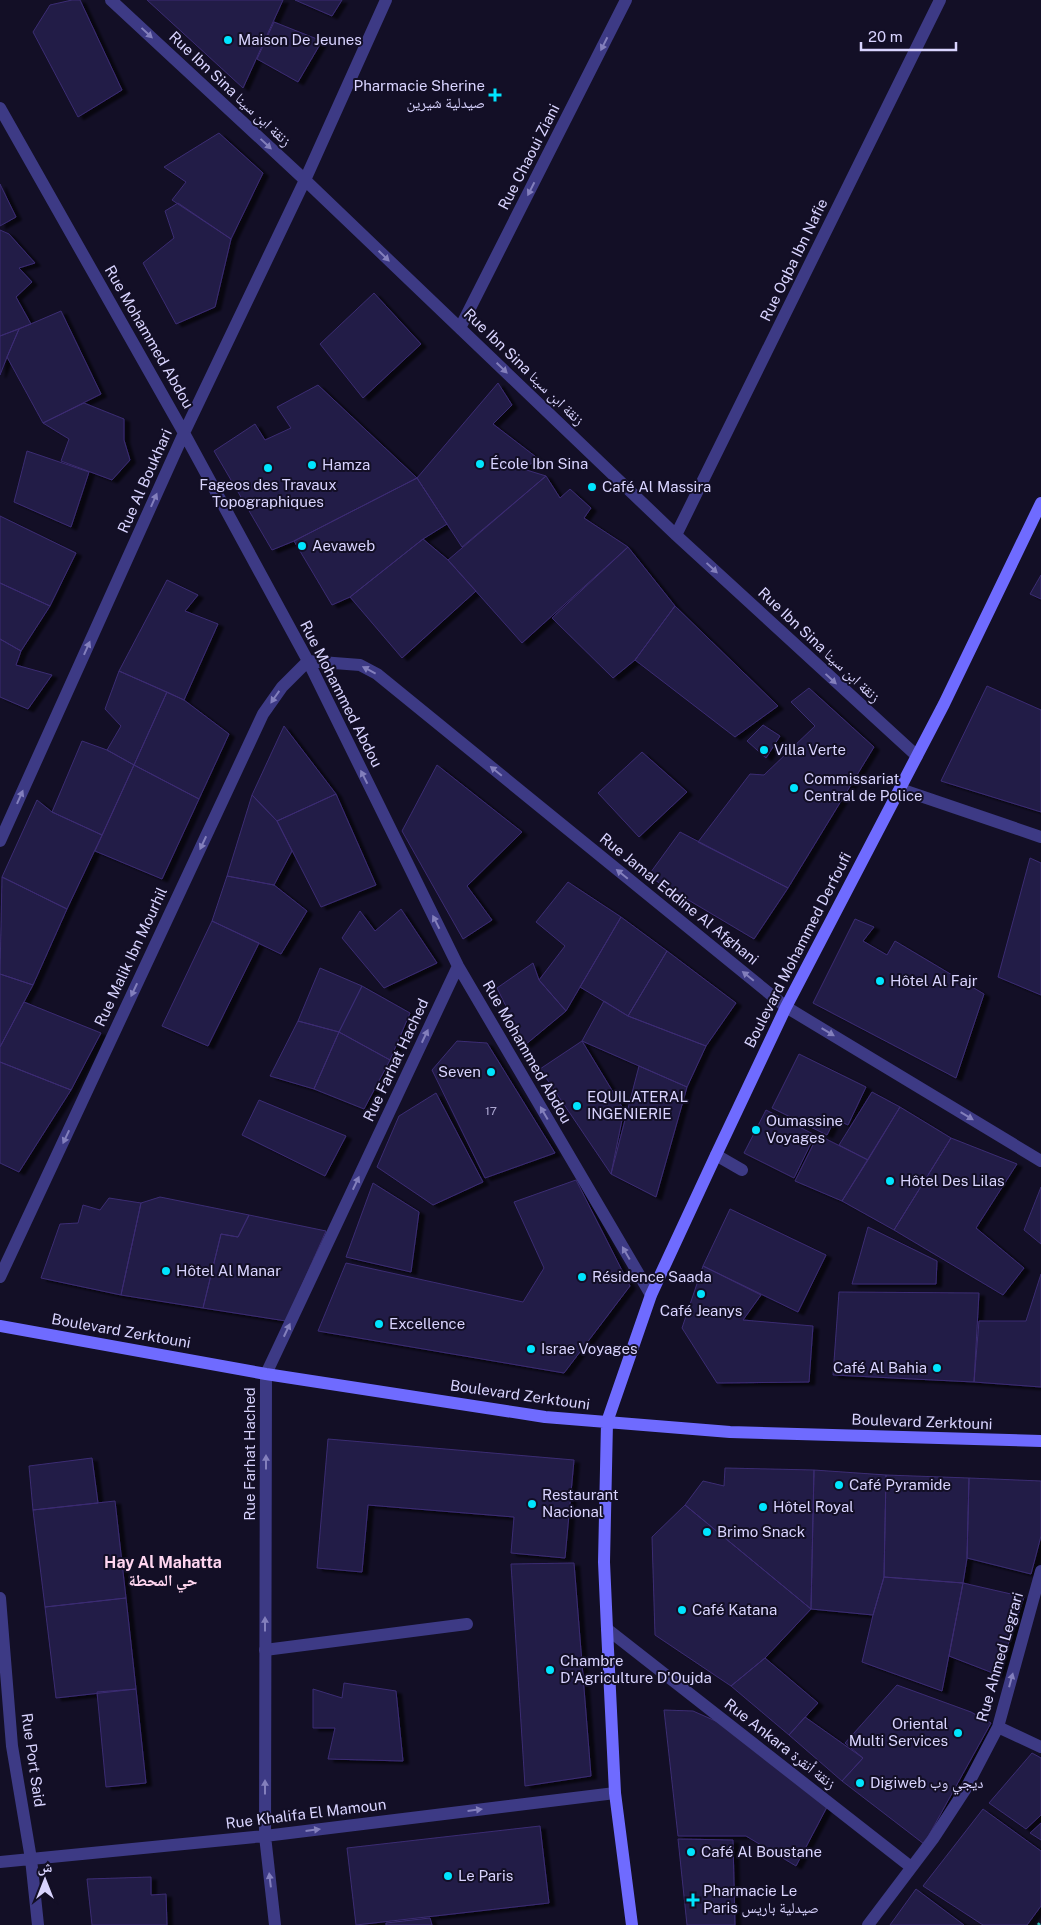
<svg xmlns="http://www.w3.org/2000/svg" width="1041" height="1925" font-family="'Public Sans','Noto Naskh Arabic',sans-serif">
<defs>
<filter id="shadow"><feDropShadow dx="5.5" dy="3" stdDeviation="1" flood-color="#0009"/></filter>
</defs>
<rect width="100%" height="100%" fill="#130f26"/>
<path fill="#241b47" stroke="#3b2d73" filter="url(#shadow)" d="M72 0H80L122 90 78 117 33 32 50 5Z
M147 0H283L243 88Z
M295 0H342L332 16Z
M274 22 322 41 298 82 257 59Z
M219 133 263 173 231 239 172 200 186 182 164 167Z
M0 184 16 217 0 226Z
M178 203 231 239 215 307 176 324 143 263 174 238 165 211Z
M0 230 9 234 35 263 19 268 32 282 16 297 31 324 0 336Z
M374 293 421 344 363 398 320 344Z
M61 311 101 394 43 423 7 357 19 329Z
M19 329 7 357 0 375V336Z
M498 383 512 405 493 424 540 460 520 468 546 476 462 547 417 478Z
M318 385 417 478 294 541 272 550 214 451 255 424 265 440 291 428 277 407Z
M84 403 124 419V440L130 460 112 480 61 461 69 439 43 423Z
M27 451 89 472 71 527 14 502Z
M546 476 560 498 570 489 591 508 584 518 628 547 522 643 448 560Z
M417 478 447 524 423 539 350 597 332 605 294 541Z
M0 516 76 553 50 606 0 583Z
M423 539 448 560 476 591 402 658 350 597Z
M628 547 675 606 635 660 613 678 552 618Z
M1041 575V599L1030 594Z
M167 580 198 595 185 611 218 624 184 700 119 671Z
M0 583 50 606 21 651 0 639Z
M675 606 778 706 735 737 635 660Z
M0 639 21 651 16 665 52 675 28 709 0 697Z
M119 671 167 692 134 765 107 750 121 726 105 709Z
M987 686 1041 710V812L941 781Z
M809 688 874 747 788 888 698 842 750 774 764 775 815 726 791 702Z
M167 692 184 700 229 734 199 799 134 765Z
M763 725 780 736 766 758 747 741Z
M284 726 336 794 277 821 252 795Z
M82 741 107 750 134 765 102 835 52 812Z
M642 752 687 792 639 837 598 793Z
M134 765 199 799 162 879 95 851Z
M437 765 522 832 467 886 492 920 463 939 402 831Z
M336 794 376 885 321 907 277 821Z
M252 795 277 821 292 851 274 885 227 876Z
M37 800 52 812 102 835 67 909 2 877Z
M680 832 788 888 754 939 648 876Z
M1030 858 1041 863V995L998 977Z
M227 876 274 885 307 911 281 954 212 921Z
M2 877 67 909 33 985 0 974Z
M568 882 621 917 566 1011 539 980 565 946 536 922Z
M401 909 437 963 384 988 342 938 360 911 375 931Z
M621 917 667 951 628 1016 580 987Z
M855 919 874 927 863 941 887 955 895 941 984 994 956 1078 813 1003Z
M212 921 259 943 208 1046 162 1026Z
M667 951 736 1003 706 1046 628 1016Z
M533 963 539 980 566 1011 525 1045 497 988Z
M320 968 362 986 339 1032 298 1021Z
M0 974 33 985 0 1047Z
M362 986 410 1013 390 1060 339 1032Z
M604 1001 628 1016 706 1046 687 1087 582 1041Z
M24 1002 101 1033 71 1090 0 1062V1047Z
M298 1021 339 1032 314 1089 270 1076Z
M339 1032 390 1060 364 1109 314 1089Z
M457 1041 487 1043 555 1153 485 1178 432 1070Z
M582 1041 624 1110 611 1174 540 1069Z
M799 1054 866 1087 848 1125 835 1119 827 1135 772 1108Z
M0 1062 71 1090 19 1172 0 1163Z
M639 1066 687 1087 656 1197 611 1174Z
M872 1092 900 1107 868 1160 839 1145Z
M436 1093 483 1182 433 1205 377 1167 399 1116Z
M259 1100 346 1136 325 1176 242 1135Z
M900 1107 951 1138 894 1230 842 1201Z
M766 1110 815 1135 794 1178 744 1153Z
M818 1135 868 1160 842 1201 795 1181Z
M951 1138 1017 1164 976 1228 1024 1268 1003 1295 894 1230Z
M576 1180 630 1286 564 1373 318 1331 346 1263 523 1302 544 1268 514 1202Z
M373 1183 419 1212 411 1272 346 1257Z
M1041 1187V1244L1024 1230Z
M160 1197 249 1215 238 1237 221 1234 203 1308 121 1295 141 1203Z
M109 1198 141 1203 121 1295 41 1278 60 1224 78 1223 83 1205 100 1210Z
M730 1209 826 1255 798 1312 703 1266Z
M249 1215 326 1231 286 1321 203 1308 221 1234 238 1237Z
M868 1227 937 1261 936 1284H852Z
M703 1266 761 1295 743 1320 813 1326 809 1382 717 1383 682 1328Z
M1041 1274V1387L974 1382 979 1321H1026Z
M839 1292 979 1293 974 1382 833 1375Z
M328 1439 574 1460 565 1558 511 1553 514 1517 368 1505 362 1572 317 1568Z
M92 1458 98 1503 33 1510 29 1466Z
M725 1468 814 1470 811 1609 685 1505 703 1481 724 1486Z
M814 1470 886 1475 884 1577 873 1615 811 1609Z
M886 1475 969 1478 967 1558 963 1583 884 1577Z
M969 1478 1041 1481V1536L1031 1574 967 1558Z
M115 1501 126 1598 45 1607 33 1510Z
M685 1505 811 1609 765 1658 731 1686 655 1635 652 1537Z
M574 1563 591 1776 525 1786 511 1564Z
M884 1577 963 1583 942 1691 862 1662 873 1615Z
M963 1583 1024 1597 998 1675 949 1656Z
M126 1598 136 1689 56 1698 45 1607Z
M765 1658 818 1703 789 1735 731 1686Z
M344 1683 396 1691 403 1761 328 1759 335 1728H313V1689L342 1698Z
M897 1685 971 1712 991 1723 924 1844 842 1781 863 1758 845 1743Z
M136 1689 146 1783 106 1787 97 1692Z
M664 1710 693 1711 729 1727 827 1807 796 1866 746 1836H678Z
M805 1717 863 1758 842 1781 789 1735Z
M1032 1753 1041 1758V1815L1026 1829 989 1803Z
M983 1809 1041 1851V1906L1027 1925H983L923 1886Z
M1041 1823V1840L1030 1833Z
M540 1826 549 1903 356 1925 347 1848Z
M678 1839 733 1840 735 1925H687Z
M151 1877V1895L166 1894 167 1925H92L87 1879Z
M916 1889 964 1925H890Z
M430 1918 432 1925H386V1923Z"/>
<g fill="none" stroke-linecap="round" stroke-linejoin="round">
<path stroke="#2fb8b0" stroke-width="3" stroke-dasharray="2.5 4" stroke-linecap="butt" d="M1038 1925 1041 1922"/>
<path stroke="#3d3a85" stroke-width="12" d="M716 1155 742 1170
M265 1650 467 1624"/>
<path stroke="#3d3a85" stroke-width="12" d="M111 0 305 180 676 535 917 756
M0 108 184 433 308 661 458 966 651 1295
M460 328 626 0
M676 535 940 0
M308 661 360 665 377 674 786 1007 1041 1161
M900 789 1041 837
M0 841 184 433 305 180 386 0
M0 1277 263 714 282 687 308 661
M0 1598 12 1746 31 1859 38 1925
M607 1629 911 1867
M998 1727 1041 1747
M0 1862 265 1836 615 1793
M275 1925 265 1836 266 1374 458 966
M868 1925 933 1839 965 1790 998 1727 1041 1571"/>
<path stroke="#6f6bff" stroke-width="12" d="M0 1326 266 1374 545 1417 730 1432 1041 1441
M632 1925 615 1793 607 1629 604 1562 607 1422 651 1295 716 1155 786 1007 944 704 1041 503"/>
</g>
<defs><path id="oneway-solid" d="M-6-.8H1V-3.2L6.5 0L1 3.2V.8H-6Z" transform="scale(1.25)"/></defs>
<g fill="#837fbc">
<use href="#oneway-solid" transform="translate(147 33) rotate(43)"/>
<use href="#oneway-solid" transform="translate(604 44) rotate(117)"/>
<use href="#oneway-solid" transform="translate(266 144) rotate(43)"/>
<use href="#oneway-solid" transform="translate(531 189) rotate(117)"/>
<use href="#oneway-solid" transform="translate(384 256) rotate(44)"/>
<use href="#oneway-solid" transform="translate(502 368) rotate(44)"/>
<use href="#oneway-solid" transform="translate(154 500) rotate(-66)"/>
<use href="#oneway-solid" transform="translate(712 568) rotate(43)"/>
<use href="#oneway-solid" transform="translate(87 648) rotate(-66)"/>
<use href="#oneway-solid" transform="translate(369 670) rotate(-152)"/>
<use href="#oneway-solid" transform="translate(831 679) rotate(43)"/>
<use href="#oneway-solid" transform="translate(275 697) rotate(125)"/>
<use href="#oneway-solid" transform="translate(496 771) rotate(-141)"/>
<use href="#oneway-solid" transform="translate(364 777) rotate(-117)"/>
<use href="#oneway-solid" transform="translate(20 797) rotate(-66)"/>
<use href="#oneway-solid" transform="translate(203 843) rotate(115)"/>
<use href="#oneway-solid" transform="translate(622 874) rotate(-141)"/>
<use href="#oneway-solid" transform="translate(436 922) rotate(-117)"/>
<use href="#oneway-solid" transform="translate(748 976) rotate(-141)"/>
<use href="#oneway-solid" transform="translate(134 990) rotate(115)"/>
<use href="#oneway-solid" transform="translate(828 1032) rotate(31)"/>
<use href="#oneway-solid" transform="translate(425 1036) rotate(-65)"/>
<use href="#oneway-solid" transform="translate(544 1113) rotate(-120)"/>
<use href="#oneway-solid" transform="translate(967 1116) rotate(31)"/>
<use href="#oneway-solid" transform="translate(66 1137) rotate(115)"/>
<use href="#oneway-solid" transform="translate(356 1183) rotate(-65)"/>
<use href="#oneway-solid" transform="translate(626 1253) rotate(-120)"/>
<use href="#oneway-solid" transform="translate(287 1330) rotate(-65)"/>
<use href="#oneway-solid" transform="translate(266 1462) rotate(-90)"/>
<use href="#oneway-solid" transform="translate(265 1624) rotate(-90)"/>
<use href="#oneway-solid" transform="translate(1011 1680) rotate(-75)"/>
<use href="#oneway-solid" transform="translate(265 1787) rotate(-90)"/>
<use href="#oneway-solid" transform="translate(475 1810) rotate(-7)"/>
<use href="#oneway-solid" transform="translate(313 1830) rotate(-7)"/>
<use href="#oneway-solid" transform="translate(270 1880) rotate(-97)"/>
</g>
<g fill="#00e5ff" stroke="#130f26" stroke-width="2">
<circle cx="228" cy="40" r="5"/>
<path d="M492.5 87.5h5v5h5v5h-5v5h-5v-5h-5v-5h5z"/>
<circle cx="480" cy="464" r="5"/>
<circle cx="312" cy="465" r="5"/>
<circle cx="268" cy="468" r="5"/>
<circle cx="592" cy="487" r="5"/>
<circle cx="302" cy="546" r="5"/>
<circle cx="764" cy="750" r="5"/>
<circle cx="794" cy="788" r="5"/>
<circle cx="880" cy="981" r="5"/>
<circle cx="491" cy="1072" r="5"/>
<circle cx="577" cy="1106" r="5"/>
<circle cx="756" cy="1130" r="5"/>
<circle cx="890" cy="1181" r="5"/>
<circle cx="166" cy="1271" r="5"/>
<circle cx="582" cy="1277" r="5"/>
<circle cx="701" cy="1294" r="5"/>
<circle cx="379" cy="1324" r="5"/>
<circle cx="531" cy="1349" r="5"/>
<circle cx="937" cy="1368" r="5"/>
<circle cx="839" cy="1485" r="5"/>
<circle cx="532" cy="1504" r="5"/>
<circle cx="763" cy="1507" r="5"/>
<circle cx="707" cy="1532" r="5"/>
<circle cx="682" cy="1610" r="5"/>
<circle cx="550" cy="1670" r="5"/>
<circle cx="958" cy="1733" r="5"/>
<circle cx="860" cy="1783" r="5"/>
<circle cx="691" cy="1852" r="5"/>
<circle cx="448" cy="1876" r="5"/>
<path d="M690.5 1892.5h5v5h5v5h-5v5h-5v-5h-5v-5h5z"/>
</g>
<g text-anchor="middle" stroke-width="4" stroke-linejoin="round" paint-order="stroke">
<g font-size="12" fill="#aca6d1">
<text x="491" y="1115">17</text>
</g>
<g font-size="15" fill="#d9d4ff" stroke="#130f26" text-anchor="start">
<text x="238" y="45">Maison De Jeunes</text>
<text x="485" y="91" text-anchor="end">Pharmacie Sherine<tspan x="485" dy="17">صيدلية شيرين</tspan></text>
<text x="490" y="469">École Ibn Sina</text>
<text x="322" y="470">Hamza</text>
<text x="268" y="490" text-anchor="middle">Fageos des Travaux<tspan x="268" dy="17">Topographiques</tspan></text>
<text x="602" y="492">Café Al Massira</text>
<text x="312" y="551">Aevaweb</text>
<text x="774" y="755">Villa Verte</text>
<text x="804" y="784">Commissariat<tspan x="804" dy="17">Central de Police</tspan></text>
<text x="890" y="986">Hôtel Al Fajr</text>
<text x="481" y="1077" text-anchor="end">Seven</text>
<text x="587" y="1102">EQUILATERAL<tspan x="587" dy="17">INGENIERIE</tspan></text>
<text x="766" y="1126">Oumassine<tspan x="766" dy="17">Voyages</tspan></text>
<text x="900" y="1186">Hôtel Des Lilas</text>
<text x="176" y="1276">Hôtel Al Manar</text>
<text x="592" y="1282">Résidence Saada</text>
<text x="701" y="1316" text-anchor="middle">Café Jeanys</text>
<text x="389" y="1329">Excellence</text>
<text x="541" y="1354">Israe Voyages</text>
<text x="927" y="1373" text-anchor="end">Café Al Bahia</text>
<text x="849" y="1490">Café Pyramide</text>
<text x="542" y="1500">Restaurant<tspan x="542" dy="17">Nacional</tspan></text>
<text x="773" y="1512">Hôtel Royal</text>
<text x="717" y="1537">Brimo Snack</text>
<text x="692" y="1615">Café Katana</text>
<text x="560" y="1666">Chambre<tspan x="560" dy="17">D'Agriculture D'Oujda</tspan></text>
<text x="948" y="1729" text-anchor="end">Oriental<tspan x="948" dy="17">Multi Services</tspan></text>
<text x="870" y="1788">Digiweb ديجي وب</text>
<text x="701" y="1857">Café Al Boustane</text>
<text x="458" y="1881">Le Paris</text>
<text x="703" y="1896">Pharmacie Le<tspan x="703" dy="17">Paris صيدلية باريس</tspan></text>
</g>
<g font-size="15" fill="#d9d4ff" stroke="#130f26">
<text transform="translate(230 89) rotate(43)" y="5">Rue Ibn Sina زنقة ابن سينا</text>
<text transform="translate(529 157) rotate(-63)" y="5">Rue Chaoui Ziani</text>
<text transform="translate(794 260) rotate(-64)" y="5">Rue Oqba Ibn Nafie</text>
<text transform="translate(149 337) rotate(60)" y="5">Rue Mohammed Abdou</text>
<text transform="translate(524 367) rotate(44)" y="5">Rue Ibn Sina زنقة ابن سينا</text>
<text transform="translate(145 481) rotate(-66)" y="5">Rue Al Boukhari</text>
<text transform="translate(819 645) rotate(43)" y="5">Rue Ibn Sina زنقة ابن سينا</text>
<text transform="translate(341 694) rotate(63)" y="5">Rue Mohammed Abdou</text>
<text transform="translate(679 899) rotate(39)" y="5">Rue Jamal Eddine Al Afghani</text>
<text transform="translate(798 950) rotate(-63)" y="5">Boulevard Mohammed Derfoufi</text>
<text transform="translate(131 957) rotate(-65)" y="5">Rue Malik Ibn Mourhil</text>
<text transform="translate(527 1052) rotate(60)" y="5">Rue Mohammed Abdou</text>
<text transform="translate(396 1060) rotate(-65)" y="5">Rue Farhat Hached</text>
<text transform="translate(121 1331) rotate(10)" y="5">Boulevard Zerktouni</text>
<text transform="translate(520 1395) rotate(8)" y="5">Boulevard Zerktouni</text>
<text transform="translate(922 1422) rotate(2)" y="5">Boulevard Zerktouni</text>
<text transform="translate(250 1454) rotate(-90)" y="5">Rue Farhat Hached</text>
<text transform="translate(1000 1657) rotate(-74)" y="5">Rue Ahmed Legrari</text>
<text transform="translate(780 1744) rotate(38)" y="5">Rue Ankara زنقة أنقرة</text>
<text transform="translate(33 1760) rotate(82)" y="5">Rue Port Said</text>
<text transform="translate(306 1814) rotate(-7)" y="5">Rue Khalifa El Mamoun</text>
</g>
<g font-size="16" font-weight="bold" fill="#ffd6f0" stroke="#130f26">
<text x="163" y="1568">Hay Al Mahatta<tspan x="163" dy="18">حي المحطة</tspan></text>
</g>
</g>
<g transform="translate(45 1880)" stroke="#130f26" stroke-width="4" paint-order="stroke">
<path d="M0-4L9 19L0 12L-9 19Z" fill="#d9d4ff"/>
<text y="-8" font-size="14" font-weight="bold" text-anchor="middle" fill="#d9d4ff">ش</text>
</g>
<path d="M861 42v8h95v-8" fill="none" stroke="#d9d4ff" stroke-width="2.5"/>
<text x="868" y="42" font-size="15" fill="#d9d4ff" stroke="#130f26" stroke-width="4" paint-order="stroke">20 m</text>
</svg>
